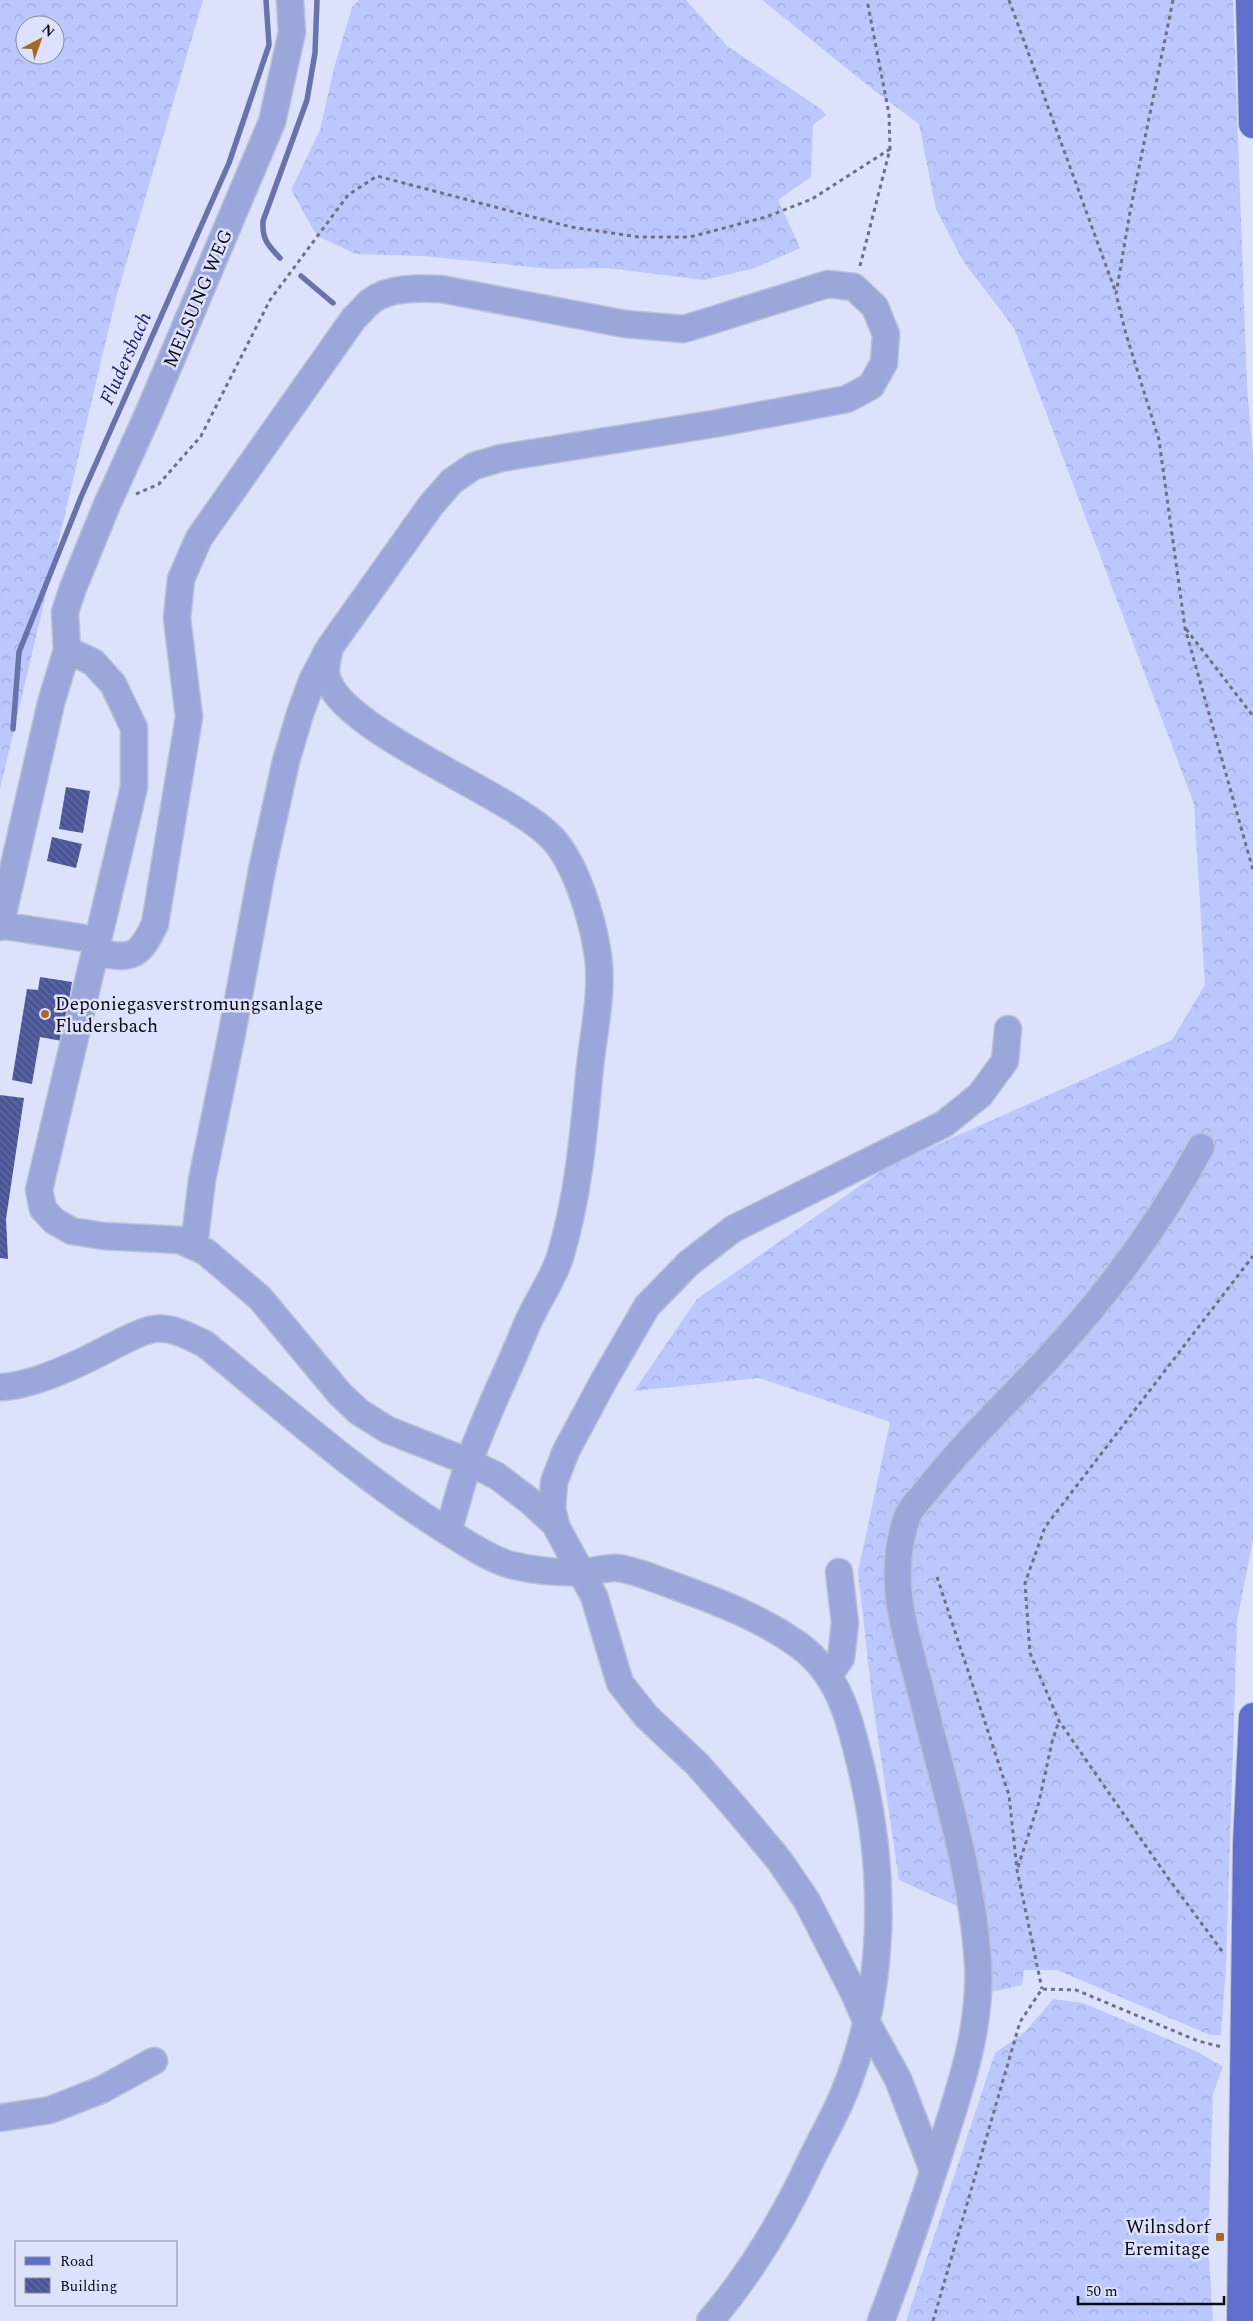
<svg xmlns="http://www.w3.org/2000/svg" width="1253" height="2321" font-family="Spectral,serif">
<defs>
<pattern id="forest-crowns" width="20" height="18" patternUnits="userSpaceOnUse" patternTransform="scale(1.25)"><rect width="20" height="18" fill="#bcc8fd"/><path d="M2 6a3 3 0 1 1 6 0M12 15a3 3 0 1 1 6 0" fill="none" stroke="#a0aad8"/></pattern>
<pattern id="building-back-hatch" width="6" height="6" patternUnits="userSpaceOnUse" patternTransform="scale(1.25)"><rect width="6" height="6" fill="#4a5598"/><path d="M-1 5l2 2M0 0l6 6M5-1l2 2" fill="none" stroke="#656da0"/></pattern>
</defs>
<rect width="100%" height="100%" fill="#dce2fc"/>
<path fill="url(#forest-crowns)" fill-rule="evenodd" d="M0 0H203L116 298 0 789ZM25 25H55V55H25Z
M359 0H686L727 46 821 109 826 115 813 125 811 177 778 200 800 248 755 268 704 280 608 268 551 269 423 256 356 254 317 236 291 190 320 130 334 68 352 7Z
M762 0H1233L1247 386 1253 455V1540L1237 1621 1226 1967 1221 2035H1210L1057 1970H1024L1022 1985 992 1992 986 1919 899 1880 872 1697 858 1572 890 1422 759 1378 634 1391 697 1299 887 1167 1172 1040 1205 985 1194 804 1014 328 963 261 936 209 919 124 871 88Z
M1053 1999 1083 2003 1198 2052 1223 2067 1213 2093 1208 2245 1213 2321H906L995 2053 1026 2031Z"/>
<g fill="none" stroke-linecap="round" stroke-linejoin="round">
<path stroke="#6873a9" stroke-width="5.5" d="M280 258C268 245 262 240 263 221L307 100 315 53 317 0
M301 276 333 303
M13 729 19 652 81 497 229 163 269 45 266 0"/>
</g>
<path fill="url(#building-back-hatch)" d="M66 787 90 791 83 833 59 829Z
M52 837 82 844 76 868 47 861Z
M40 977 72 982 62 1041 40 1037 32 1084 12 1080 27 989 38 990Z
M0 1095 24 1098 6 1219 8 1259 0 1258Z"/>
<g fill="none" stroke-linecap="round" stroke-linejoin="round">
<defs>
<path id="minor" d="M290 0 292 32 272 122 149 412 106 507 73 588 65 612 67 650 93 662 113 684 134 728V787L39 1190 43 1209 54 1221 72 1231 103 1236 180 1240 206 1252 260 1298 340 1394 359 1412 388 1430 469 1462 497 1476 530 1501 556 1525
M0 925 97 940
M0 927 51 703 67 650
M95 952C131 960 139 958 155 924L189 717 177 618 181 579 199 538 354 318C360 313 365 306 371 301 389 287 420 288 441 289L625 324 684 329 828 284 854 287 875 307 886 334 884 363 871 386 847 399 719 423 501 458 474 466 452 481 431 505 330 647C329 654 325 665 326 673 333 728 507 792 550 836 576 861 593 921 598 956 603 989 594 1032 590 1066 584 1129 579 1195 560 1257 553 1279 538 1300 528 1322 509 1369 486 1414 469 1462 461 1485 455 1509 448 1532
M194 1246 202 1180 232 1033 263 865 286 761 300 714 312 681 327 652
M0 1387C31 1387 83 1362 111 1347 124 1341 140 1331 154 1329 171 1326 190 1337 205 1344 282 1407 357 1474 442 1528 461 1540 489 1559 511 1565 532 1570 559 1573 582 1572 593 1572 606 1567 617 1568 635 1570 655 1579 672 1585 716 1601 762 1618 800 1646 841 1676 851 1725 862 1771 886 1874 886 1988 846 2088 837 2112 823 2135 812 2158 785 2216 751 2273 710 2321
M829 1675 841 1658 845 1623 839 1572
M0 2118 50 2110 101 2090 154 2061
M933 2170 898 2079 867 2023 855 1995 807 1901 779 1860 739 1812 698 1765 646 1716 620 1683 594 1596 557 1528 552 1510 554 1482 566 1451 603 1382 647 1306 689 1263 733 1229 944 1124 980 1095 1005 1061 1008 1029
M881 2321C902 2266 921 2210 939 2154 959 2092 982 2028 978 1962 972 1873 944 1786 923 1700 908 1638 885 1585 906 1520 909 1509 921 1498 928 1489 966 1440 1011 1399 1052 1354 1111 1290 1160 1223 1201 1147"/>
<path id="major" d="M1250 0 1253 124
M1241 2321 1247 1844 1253 1717"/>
</defs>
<use href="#minor" stroke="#bac0d7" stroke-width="29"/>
<use href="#major" stroke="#bac0d7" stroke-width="30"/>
<path stroke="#6d7182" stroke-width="3" stroke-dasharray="4 4" stroke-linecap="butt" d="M1009 0 1116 293
M1173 0 1130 212 1116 294 1126 334 1159 440 1185 628 1253 870
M860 266 890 149 889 114 867 0
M136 494 159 484 201 436 270 300 348 195 377 176 571 227 639 237H690L766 217 812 199 890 149
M1186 629 1253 716
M937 1577 1009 1795 1017 1870 1042 1989
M1018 1867 1039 1802 1052 1742 1059 1721
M1222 1951 1168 1878 1059 1721 1030 1653 1025 1583 1045 1527 1253 1256
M933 2321 1020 2022 1042 1989 1076 1990 1198 2041 1222 2047"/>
<use href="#minor" stroke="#9ba6da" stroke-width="26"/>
<use href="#major" stroke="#616fcc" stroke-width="28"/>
</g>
<g fill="#a46929" stroke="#dce2fc" stroke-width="2">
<circle cx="45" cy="1014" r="5"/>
<rect x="1215" y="2232" width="10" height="10" rx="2.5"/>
</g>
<g text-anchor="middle" stroke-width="5" stroke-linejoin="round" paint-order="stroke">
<g font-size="19" fill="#090b15" stroke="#dce2fc">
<text transform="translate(197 298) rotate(-67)" y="7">MELSUNG WEG</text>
</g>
<g font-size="19" fill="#090b15" stroke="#dce2fc" text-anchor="start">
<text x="55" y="1010">Deponiegasverstromungsanlage<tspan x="55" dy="22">Fludersbach</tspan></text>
<text x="1210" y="2233" text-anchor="end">Wilnsdorf<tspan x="1210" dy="22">Eremitage</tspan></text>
</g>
<g font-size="20" font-style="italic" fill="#1e1d70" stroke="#dce2fc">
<text transform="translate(125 358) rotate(-66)" y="7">Fludersbach</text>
</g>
</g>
<rect x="15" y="2241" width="162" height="65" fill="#dce2fc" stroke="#888ca0"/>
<rect x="25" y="2257" width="25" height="8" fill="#616fcc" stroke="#888ca0"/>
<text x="60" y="2266" font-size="15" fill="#090b15">Road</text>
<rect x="25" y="2278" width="25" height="15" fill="url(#building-back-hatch)" stroke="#888ca0"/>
<text x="60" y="2291" font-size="15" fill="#090b15">Building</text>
<g transform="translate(40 40) rotate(41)"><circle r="24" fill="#dce2fc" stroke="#888ca0"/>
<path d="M0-4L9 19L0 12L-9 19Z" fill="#a46929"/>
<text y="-8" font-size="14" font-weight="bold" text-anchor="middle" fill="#090b15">N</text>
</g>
<path d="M1078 2296v8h146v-8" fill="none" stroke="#090b15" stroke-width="2.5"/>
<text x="1086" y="2296" font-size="15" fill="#090b15" stroke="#dce2fc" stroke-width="4" paint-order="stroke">50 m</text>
</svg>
